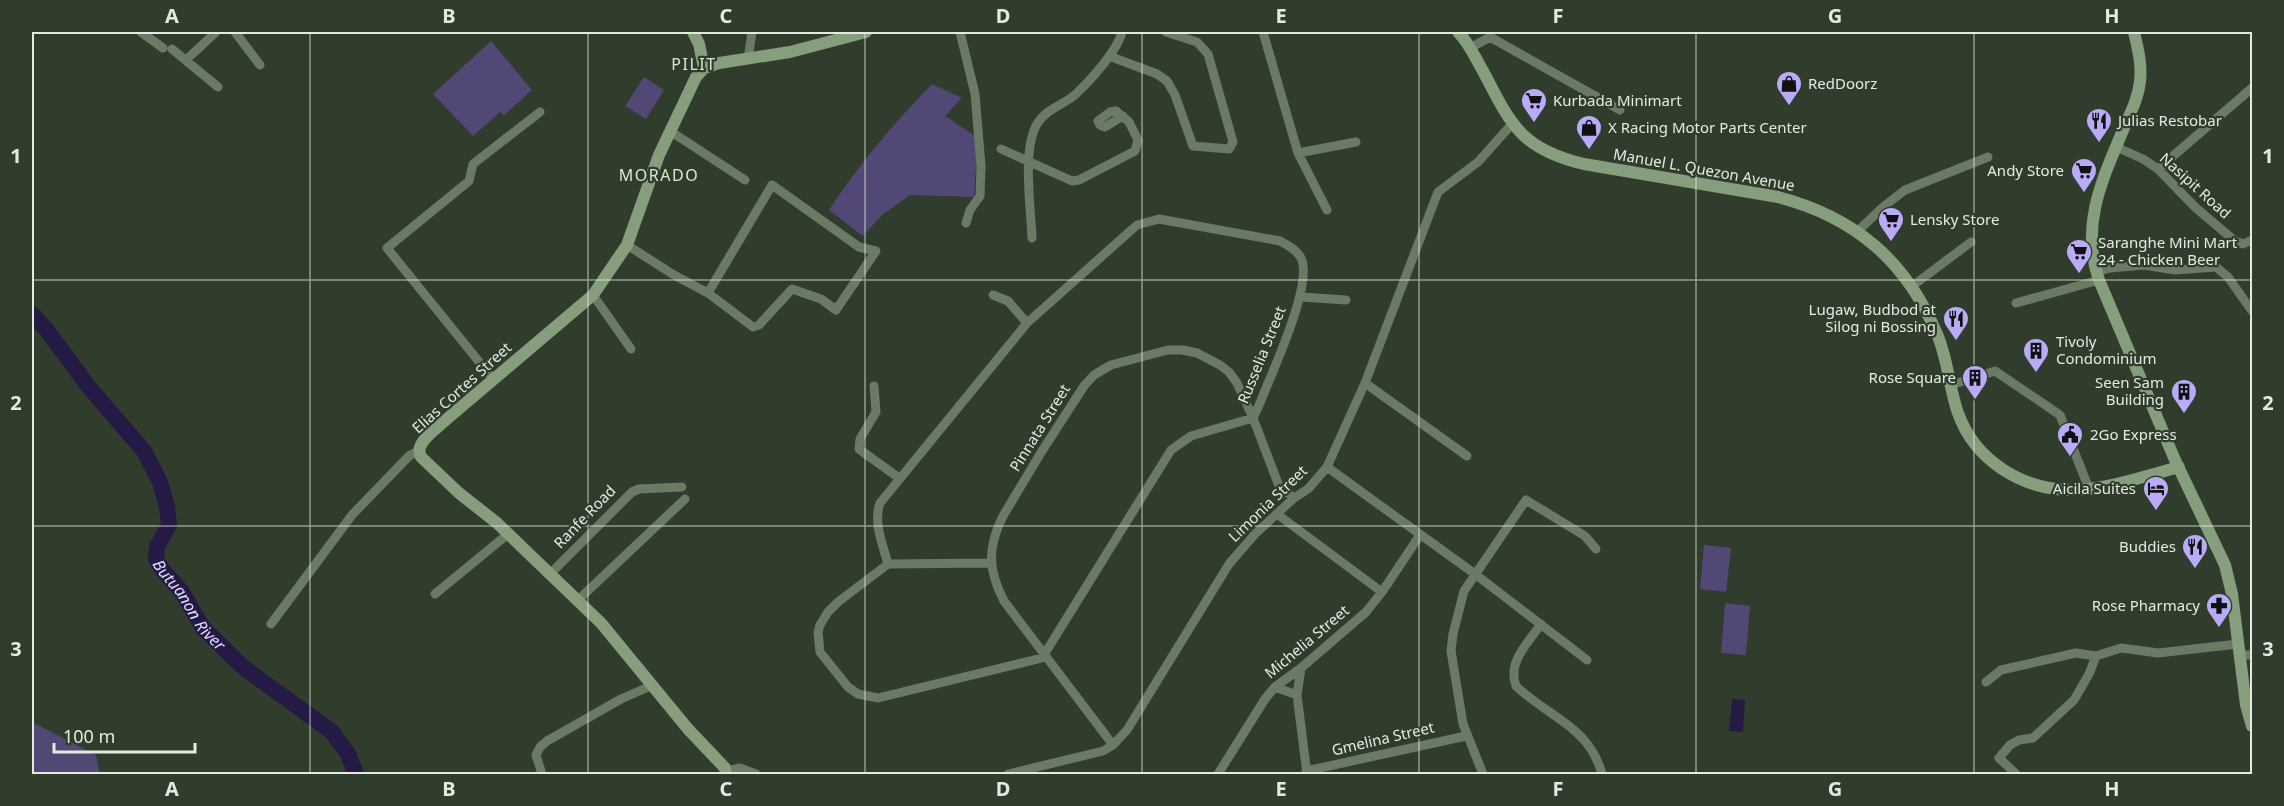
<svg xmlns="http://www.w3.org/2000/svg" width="2284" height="806" font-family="'Noto Sans',sans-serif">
<rect width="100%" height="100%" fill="#303c2c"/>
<path fill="#514876" d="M491 41 532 90 504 115 500 112 473 136 433 94Z
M644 77 664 90 646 119 625 106Z
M932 84 962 98 945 116 978 138 974 197 910 195 882 215 863 236 829 210C859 164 894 123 932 84Z
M1704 545 1731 548 1726 592 1700 589Z
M1725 603 1750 606 1746 655 1721 653Z
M32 722 96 755 100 774H32Z"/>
<path fill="#251946" d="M1732 699 1745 700 1743 732 1729 731Z"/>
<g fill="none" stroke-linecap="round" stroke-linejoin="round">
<path stroke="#251946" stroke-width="16" id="s1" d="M32 314 46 329 88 386 144 451 160 482 167 507 169 525 157 547 156 559 162 569 182 592 203 628 243 667 332 732 348 754 356 774"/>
<path stroke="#6a7a65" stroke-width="9" d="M141 32 163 48
M235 32 260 65
M960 32 975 94 981 166 980 196 970 210 966 223
M1263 32 1298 153 1327 210
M1470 48 1490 37 1620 110
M172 49 218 87
M1109 56 1157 74 1167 81 1175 95 1193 146 1229 149 1233 142 1208 54 1197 42 1166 32
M748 59 752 32
M186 60 216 32
M670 131 745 180
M2116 147 2143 159 2158 169 2196 208 2235 241 2243 244 2252 240
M1001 149 1072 181 1079 180 1135 151 1138 140 1129 122 1116 111 1110 112 1098 121 1100 125 1105 127 1123 116
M1298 153 1356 142
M2158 169 2252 88
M1858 231 1883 207 1905 190 1988 157
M1032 238C1031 208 1021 145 1039 121 1048 108 1065 104 1076 94 1091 80 1117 51 1122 32
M627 245 674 275 708 293 753 327 759 325 792 289 821 299 836 310 876 251 859 247 772 185 708 293
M2096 272 2110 268 2144 265 2175 270 2216 267 2228 277 2252 311
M1911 287 1971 242
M593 295 631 349
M993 295 1008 301 1027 323
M1301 297 1346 300
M2016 303 2099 280
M493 379 387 248 469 181 473 164 540 112
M1365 383 1467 456
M1951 385 1995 371 2060 415 2089 489
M874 386 876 412 860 439 859 449 899 478
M1327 467 1475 574 1587 660
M1277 514 1382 592
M888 564C883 545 873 523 880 503L1027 323 1137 225 1159 219 1280 241C1287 245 1297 250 1301 258 1314 284 1271 374 1260 403L1253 418 1191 436 1171 450 1042 658 878 698 858 694 848 687 820 652 818 632 820 625 828 612 838 602 888 564 990 563
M549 575 632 492 639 489 682 487
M435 594 508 534
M577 601 685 499
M271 624 352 515 409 456 418 451
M1541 624C1528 643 1507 662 1516 686 1548 717 1589 726 1602 774
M2240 655H2252
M1301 668 1297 695 1307 774
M1986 682 2001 670 2076 653 2096 656 2121 648 2158 653 2238 644
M1275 687 1297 695
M1113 745 1004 601C988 570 987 548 1003 516L1042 451 1084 386 1094 375 1111 365 1168 350H1183L1197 353 1220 365 1229 372 1237 383 1253 418 1279 486 1294 498
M726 771 740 768 756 774
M1306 771 1466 736
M542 774 536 755 540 747 547 741 621 699 653 685
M1008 774 1103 751 1113 745 1127 730 1229 564 1255 534 1294 498 1308 489 1327 467 1365 383 1438 192 1478 162 1512 124
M1218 774 1265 699 1275 687 1301 668 1366 612 1382 592 1420 535
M1483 774 1463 724 1451 651 1453 634 1464 591 1526 500 1585 536 1596 549
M2016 774 1999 758 2010 745 2019 740 2033 738 2074 700 2089 674 2096 656"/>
<path stroke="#869e7d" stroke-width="12" d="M693 32 699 44 704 68 696 77 659 155 627 245 593 295 441 424C432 433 414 444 421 457L459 493 497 523 601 623 688 729 725 768 726 774
M1458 32C1469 43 1475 57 1483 71 1511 125 1521 149 1584 164L1778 197C1855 217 1906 261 1937 334 1948 359 1949 388 1958 413 1975 461 2023 490 2072 490 2100 491 2150 475 2179 467
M2134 32C2138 49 2142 64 2140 82 2138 99 2130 114 2123 130 2102 180 2080 226 2099 280L2175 460 2225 565 2232 594 2246 705 2252 726
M704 68 719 63 790 52 866 32"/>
</g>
<path fill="none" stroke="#e3ebe1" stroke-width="1.5" stroke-opacity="0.55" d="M310 32V774M588 32V774M865 32V774M1142 32V774M1419 32V774M1696 32V774M1974 32V774M32 280H2252M32 526H2252"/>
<defs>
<symbol id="shop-pin" viewBox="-11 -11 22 30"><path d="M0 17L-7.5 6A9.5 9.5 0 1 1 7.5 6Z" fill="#b9abf7" stroke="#303c2c"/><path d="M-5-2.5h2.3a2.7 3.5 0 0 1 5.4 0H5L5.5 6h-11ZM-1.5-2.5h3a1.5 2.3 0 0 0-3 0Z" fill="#111"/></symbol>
<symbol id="supermarket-pin" viewBox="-11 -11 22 30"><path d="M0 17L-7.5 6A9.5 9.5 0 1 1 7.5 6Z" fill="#b9abf7" stroke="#303c2c"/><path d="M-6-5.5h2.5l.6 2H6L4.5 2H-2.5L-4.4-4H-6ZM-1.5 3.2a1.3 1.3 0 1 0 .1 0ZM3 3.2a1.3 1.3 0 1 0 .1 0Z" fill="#111"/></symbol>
<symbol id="restaurant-pin" viewBox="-11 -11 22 30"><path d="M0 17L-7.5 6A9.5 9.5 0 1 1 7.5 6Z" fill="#b9abf7" stroke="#303c2c"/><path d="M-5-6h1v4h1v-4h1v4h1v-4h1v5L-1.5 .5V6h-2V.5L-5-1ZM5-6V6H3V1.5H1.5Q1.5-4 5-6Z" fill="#111"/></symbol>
<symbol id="building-pin" viewBox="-11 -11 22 30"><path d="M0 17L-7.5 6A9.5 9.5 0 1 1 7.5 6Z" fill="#b9abf7" stroke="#303c2c"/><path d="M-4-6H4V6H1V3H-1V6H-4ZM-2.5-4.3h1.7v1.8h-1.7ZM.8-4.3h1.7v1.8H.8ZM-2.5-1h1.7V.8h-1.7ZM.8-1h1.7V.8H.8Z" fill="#111"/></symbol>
<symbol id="civic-pin" viewBox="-11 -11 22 30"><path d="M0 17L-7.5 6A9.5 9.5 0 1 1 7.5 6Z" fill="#b9abf7" stroke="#303c2c"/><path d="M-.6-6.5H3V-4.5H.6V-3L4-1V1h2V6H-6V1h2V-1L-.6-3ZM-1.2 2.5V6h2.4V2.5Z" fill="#111"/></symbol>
<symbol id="hotel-pin" viewBox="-11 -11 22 30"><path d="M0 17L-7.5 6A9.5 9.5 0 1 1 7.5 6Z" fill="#b9abf7" stroke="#303c2c"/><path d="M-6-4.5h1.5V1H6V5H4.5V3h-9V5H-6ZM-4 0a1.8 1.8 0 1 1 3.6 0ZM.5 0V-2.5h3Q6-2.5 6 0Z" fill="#111"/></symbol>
<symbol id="pharmacy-pin" viewBox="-11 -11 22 30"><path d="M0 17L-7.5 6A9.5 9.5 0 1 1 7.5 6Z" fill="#b9abf7" stroke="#303c2c"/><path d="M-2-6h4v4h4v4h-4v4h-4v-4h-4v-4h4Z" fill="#111"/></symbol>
</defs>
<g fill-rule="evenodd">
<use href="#shop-pin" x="1774" y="69" width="30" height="40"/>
<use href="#supermarket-pin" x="1519" y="86" width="30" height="40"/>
<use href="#restaurant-pin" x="2084" y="106" width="30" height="40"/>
<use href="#shop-pin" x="1574" y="113" width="30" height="40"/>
<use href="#supermarket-pin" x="2069" y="156" width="30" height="40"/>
<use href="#supermarket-pin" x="1876" y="205" width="30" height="40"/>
<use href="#supermarket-pin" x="2064" y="237" width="30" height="40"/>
<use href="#restaurant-pin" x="1941" y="304" width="30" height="40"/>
<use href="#building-pin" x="2021" y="336" width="30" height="40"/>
<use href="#building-pin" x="1960" y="363" width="30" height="40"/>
<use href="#building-pin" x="2169" y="377" width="30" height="40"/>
<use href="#civic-pin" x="2055" y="420" width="30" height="40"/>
<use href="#hotel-pin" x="2141" y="474" width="30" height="40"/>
<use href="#restaurant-pin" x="2180" y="532" width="30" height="40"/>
<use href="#pharmacy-pin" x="2204" y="591" width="30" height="40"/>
</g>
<g text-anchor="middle" stroke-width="4.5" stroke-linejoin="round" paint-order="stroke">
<g font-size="15" fill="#e3ebe1" stroke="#303c2c" text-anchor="start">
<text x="1808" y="89">RedDoorz</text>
<text x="1553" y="106">Kurbada Minimart</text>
<text x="2118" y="126">Julias Restobar</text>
<text x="1608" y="133">X Racing Motor Parts Center</text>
<text x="2064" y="176" text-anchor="end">Andy Store</text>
<text x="1910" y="225">Lensky Store</text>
<text x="2098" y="248">Saranghe Mini Mart<tspan x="2098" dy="17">24 - Chicken Beer</tspan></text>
<text x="1936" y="315" text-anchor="end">Lugaw, Budbod at<tspan x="1936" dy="17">Silog ni Bossing</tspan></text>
<text x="2056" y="347">Tivoly<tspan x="2056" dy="17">Condominium</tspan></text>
<text x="1956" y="383" text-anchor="end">Rose Square</text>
<text x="2164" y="388" text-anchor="end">Seen Sam<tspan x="2164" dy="17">Building</tspan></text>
<text x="2090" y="440">2Go Express</text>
<text x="2136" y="494" text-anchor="end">Aicila Suites</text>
<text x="2176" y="552" text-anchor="end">Buddies</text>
<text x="2200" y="611" text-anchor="end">Rose Pharmacy</text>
</g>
<g font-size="15" fill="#e3ebe1" stroke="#303c2c">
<text transform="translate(1704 170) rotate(10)" y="5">Manuel L. Quezon Avenue</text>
<text transform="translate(2195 186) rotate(42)" y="5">Nasipit Road</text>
<text transform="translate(1262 355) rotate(-68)" y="5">Russelia Street</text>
<text transform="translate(462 388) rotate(-42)" y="5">Elias Cortes Street</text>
<text transform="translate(1040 428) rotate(-58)" y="5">Pinnata Street</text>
<text transform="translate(1268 504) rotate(-44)" y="5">Limonia Street</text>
<text transform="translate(585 517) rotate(-46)" y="5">Ranfe Road</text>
<text transform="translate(1307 642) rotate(-40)" y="5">Michelia Street</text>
<text transform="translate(1383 739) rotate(-13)" y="5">Gmelina Street</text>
</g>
<g font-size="16" letter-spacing="1.5" fill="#d9e8d3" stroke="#303c2c">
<text x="694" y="70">PILIT</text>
<text x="659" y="181">MORADO</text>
</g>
<g font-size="16" font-style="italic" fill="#e0dcfc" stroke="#303c2c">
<text dy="6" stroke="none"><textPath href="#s1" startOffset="350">Butuanon River</textPath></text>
</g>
</g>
<rect width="2284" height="806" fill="none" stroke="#303c2c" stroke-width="66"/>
<path d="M54 743v9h141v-9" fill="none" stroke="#e3ebe1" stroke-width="3"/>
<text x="63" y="743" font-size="18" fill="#e3ebe1" stroke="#303c2c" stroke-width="4.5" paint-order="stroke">100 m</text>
<rect x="33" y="33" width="2218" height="740" fill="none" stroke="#e3ebe1" stroke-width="2"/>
<g font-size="20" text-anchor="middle" font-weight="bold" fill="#e3ebe1">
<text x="172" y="23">A</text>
<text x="449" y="23">B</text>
<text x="726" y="23">C</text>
<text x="1003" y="23">D</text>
<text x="1281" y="23">E</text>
<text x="1558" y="23">F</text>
<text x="1835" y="23">G</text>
<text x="2112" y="23">H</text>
<text x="16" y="163">1</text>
<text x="2268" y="163">1</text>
<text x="16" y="410">2</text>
<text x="2268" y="410">2</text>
<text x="16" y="656">3</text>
<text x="2268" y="656">3</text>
<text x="172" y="796">A</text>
<text x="449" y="796">B</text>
<text x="726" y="796">C</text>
<text x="1003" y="796">D</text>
<text x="1281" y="796">E</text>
<text x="1558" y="796">F</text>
<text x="1835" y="796">G</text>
<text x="2112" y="796">H</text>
</g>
</svg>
